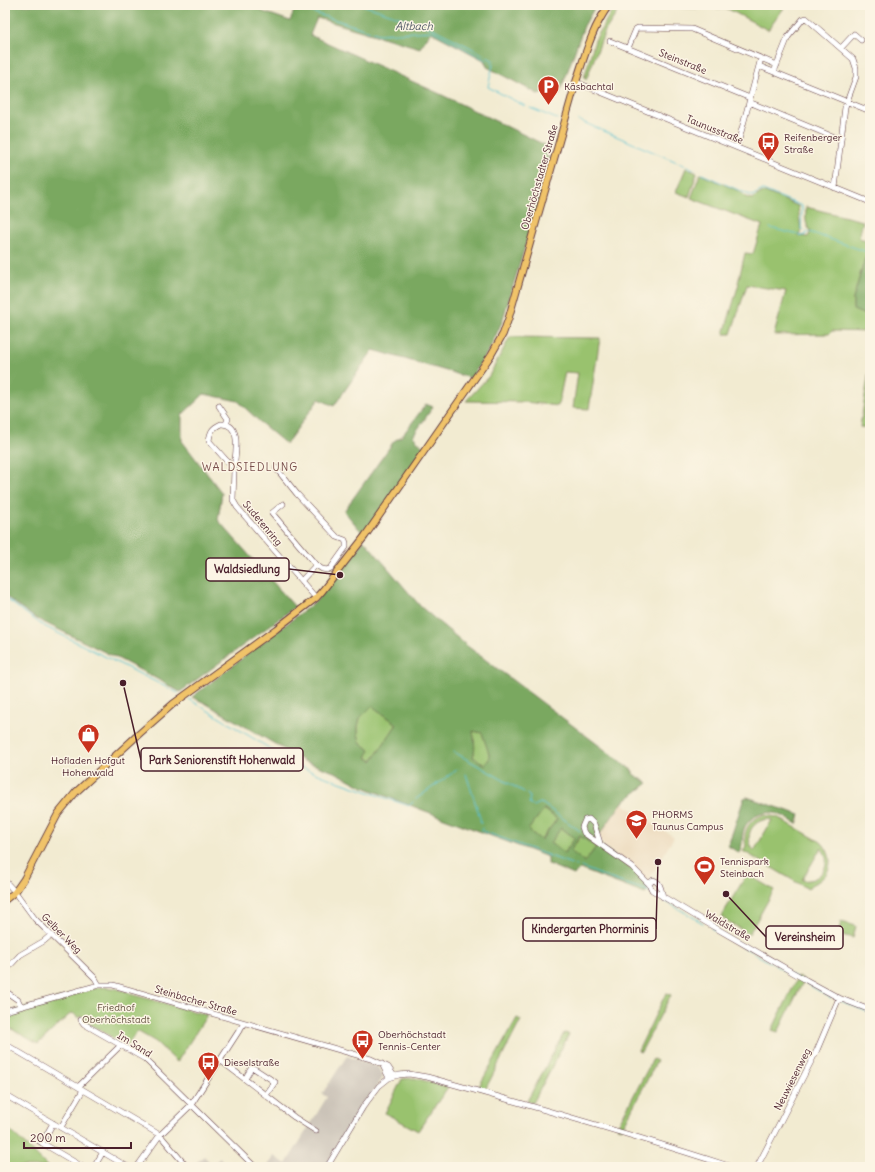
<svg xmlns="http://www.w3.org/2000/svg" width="875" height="1172" font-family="Delius,sans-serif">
<rect width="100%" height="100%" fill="#fcf5e5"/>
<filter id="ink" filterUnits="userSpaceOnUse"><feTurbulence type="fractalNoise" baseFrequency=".025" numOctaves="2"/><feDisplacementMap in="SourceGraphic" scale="8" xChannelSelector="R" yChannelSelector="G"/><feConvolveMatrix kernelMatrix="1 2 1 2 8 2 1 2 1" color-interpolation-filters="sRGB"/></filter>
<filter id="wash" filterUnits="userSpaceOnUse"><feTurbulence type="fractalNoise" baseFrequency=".012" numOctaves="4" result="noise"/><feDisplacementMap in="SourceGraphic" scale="16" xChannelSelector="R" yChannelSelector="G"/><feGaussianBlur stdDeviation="0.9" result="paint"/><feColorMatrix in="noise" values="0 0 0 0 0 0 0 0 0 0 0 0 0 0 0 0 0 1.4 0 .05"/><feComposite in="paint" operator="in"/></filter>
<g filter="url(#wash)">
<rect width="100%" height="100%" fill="#f2ebd1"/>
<path fill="#ebd8ba" d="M622 803 674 837 648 881 603 844 600 835Z"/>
<path fill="#cbc3b8" d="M347 1056 378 1067 383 1077 326 1167H267L274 1156 286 1164 327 1097 322 1094Z
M204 1156 212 1165 220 1158 227 1167H191Z"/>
<path fill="#99c26e" stroke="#72704c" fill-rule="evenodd" d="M615 5H622L605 31 586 80 584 78 595 40Z
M625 5H786L768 30 728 9 625 6Z
M686 168 697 173 689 197 676 192Z
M700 174 739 191 747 198 752 199 761 193 765 192 798 206 801 231 798 236 808 237 811 231C804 224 806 216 806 207L863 221 859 238 870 241V257L865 258 853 299V309L870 317V332L832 331 829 334 774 335 786 291 747 285 731 334H724L739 283H738L745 253 753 254 762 225 691 198Z
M510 337 600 338 589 409 573 408 578 373 565 372 558 406 525 402 466 401 489 376Z
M870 364V428L860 427Z
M372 706 397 724 372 761 366 756 370 750 360 742 358 733V726L360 718Z
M473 731 482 733 491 757 485 765 473 757C476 749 474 740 473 731Z
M544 809 557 819 541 840 528 830Z
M764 815 777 817 821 842C832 853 834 870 820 880 815 884 811 883 808 889L743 851 746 846C742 831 749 819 764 815ZM767 819 772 820 754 851C744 837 750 822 767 819ZM821 848C834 862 821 883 802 880Z
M560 828 575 838 564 853 550 843Z
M581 836 596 847 585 862 570 851Z
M747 874 774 890 749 934 721 917Z
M841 922 856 926 853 938 838 934Z
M798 977 804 980 778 1032 772 1030Z
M100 987 114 988 129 992 130 994 207 1015 177 1062 156 1042 137 1031 127 1046 86 1022V1018L81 1016 78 1018 73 1013 69 1015 38 1044 8 1027 5 1023V1013Z
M666 993 671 995 641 1052 638 1051Z
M517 1018 521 1020 485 1090 478 1088Z
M564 1033 569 1034 533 1103 527 1101Z
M653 1059 657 1061 622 1128 617 1127Z
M415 1078 448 1087 418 1131 385 1113 402 1079Z
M5 1126C20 1139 34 1153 48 1167H9L6 1164 8 1167H5V1164L7 1162 5 1160Z"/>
<path fill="#7aa861" stroke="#626446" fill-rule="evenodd" d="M5 5H262L261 11 290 21 296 5H596L584 26 559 95 546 91 538 94 487 67 484 60 431 32 420 48 317 18 310 35 438 93 549 147 546 154 551 161 502 322 489 350 471 378 373 350 334 406 319 399 286 444 262 424 238 401 204 394 182 415V441L222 493 218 520 295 607 180 692 159 680 119 659 35 618 5 596Z
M870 257V317L853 310V299L865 258Z
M426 404 433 407 413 436 425 449 365 536 344 511 394 441 402 436Z
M364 540 421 607 466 645 633 771V774L648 783 622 803 595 841 635 871 649 885 645 894 580 869 574 875 548 864V857L396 800 361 786 337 773 304 761 205 703 192 697 315 602ZM372 706 397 724 372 761 366 757 370 750 360 742 358 733V726L360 718ZM473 731 482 733 490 757 485 765 473 757C476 748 474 740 473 731ZM544 809 557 819 541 840 528 830ZM561 828 575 838 564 853 550 843ZM580 836 596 847 585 862 570 851Z
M747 797 800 815 797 824C791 821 784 816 778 814 765 810 749 816 744 829 741 839 744 843 739 853L728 846 744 798Z"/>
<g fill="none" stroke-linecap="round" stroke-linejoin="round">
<path stroke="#57c2d1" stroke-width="1" d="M290 5 379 34 433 31 493 64 488 87 525 106
M363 5 434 29 477 51 494 61
M530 108 557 119
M578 120 696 170
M702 174 752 196 763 190 802 206 801 229 870 253
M770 228 803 236 808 233
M5 598 42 625 178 693
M189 699 300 767 331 779
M454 752 524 792
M466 774C469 782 471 791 474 799 477 808 480 815 481 824
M334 780 409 806 413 802
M527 794 530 797 529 801 530 804 534 806 540 803 543 804 580 831
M416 799 458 769
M482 828V831L577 866
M581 867 614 880 648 891 703 923
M646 886 648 891
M711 928 831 998
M841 1001 870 1013
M5 1163 9 1167"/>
</g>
</g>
<g filter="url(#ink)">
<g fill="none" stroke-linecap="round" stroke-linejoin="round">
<defs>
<path id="minor" d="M610 41 750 98
M628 48 636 29 638 28 692 29 777 65
M841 48 854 34 861 40
M759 66 870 111
M774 72 788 37 803 19 806 18 853 59 856 68V77L845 107 835 188
M576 82 870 202
M749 102 841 140
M737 147 761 58
M219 406 228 419 226 424
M221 424C243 423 235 455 234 469L209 441C210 432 212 428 221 424Z
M276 468 297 494 337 537 345 540 346 543V547L331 568 327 570 322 569 316 565 301 581
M234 469 233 500 237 507 316 598
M283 504 272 513 316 565
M600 843 595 827 594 824 589 819 585 820 582 827 584 833 632 867 649 884 652 890 707 923 806 980 839 998 870 1010
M5 881 16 893 35 919 95 978 99 985
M649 884 653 880C661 882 661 890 663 897
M5 971 20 955 44 941 51 935
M5 991 18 1000 21 1006
M5 1011 99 985H113L371 1059 388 1067 394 1076
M81 1020 84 1024 145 1059 255 1167
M5 1044 160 1135 187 1167
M220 1060 294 1117 316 1131
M382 1064 389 1078
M245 1079 252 1067 275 1082 266 1095
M78 1087 121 1045
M5 1095 128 1167
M53 1123 42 1143 83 1167
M61 1127 83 1090
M36 1139 42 1143
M94 1167 103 1152
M137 1167 160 1135 191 1105 244 1023
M327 1167 363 1107 379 1086 389 1078 399 1075 409 1074 427 1077C529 1105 631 1134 732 1167
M757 1167 817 1050 839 998"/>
<path id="major" d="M5 900 15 892 24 879 58 814 76 792 140 733 173 704 276 629 316 598 323 590 365 536 491 355 503 334 509 317 576 82C585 55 592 28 609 5"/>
</defs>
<use href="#minor" stroke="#633e44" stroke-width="6"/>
<use href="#major" stroke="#633e44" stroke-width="8"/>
<use href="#minor" stroke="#fff" stroke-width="5"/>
<use href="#major" stroke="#f0c369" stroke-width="6"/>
</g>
</g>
<defs>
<symbol id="parking-pin" viewBox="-11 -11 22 30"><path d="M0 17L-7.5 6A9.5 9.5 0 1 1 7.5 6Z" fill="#c8321e" stroke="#fcf5e5"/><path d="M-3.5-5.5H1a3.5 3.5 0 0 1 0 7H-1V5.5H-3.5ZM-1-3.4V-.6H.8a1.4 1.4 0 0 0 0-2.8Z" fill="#fff"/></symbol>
<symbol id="bus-pin" viewBox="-11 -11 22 30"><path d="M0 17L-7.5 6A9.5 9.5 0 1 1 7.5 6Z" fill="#c8321e" stroke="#fcf5e5"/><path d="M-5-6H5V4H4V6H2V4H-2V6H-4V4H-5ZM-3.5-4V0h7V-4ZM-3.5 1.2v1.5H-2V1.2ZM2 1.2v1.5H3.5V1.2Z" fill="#fff"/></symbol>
<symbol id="shop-pin" viewBox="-11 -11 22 30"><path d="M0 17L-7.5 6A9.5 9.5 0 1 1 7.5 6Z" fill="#c8321e" stroke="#fcf5e5"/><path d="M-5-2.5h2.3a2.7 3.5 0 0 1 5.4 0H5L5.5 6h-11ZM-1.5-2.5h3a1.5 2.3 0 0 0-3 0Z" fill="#fff"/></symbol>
<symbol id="school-pin" viewBox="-11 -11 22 30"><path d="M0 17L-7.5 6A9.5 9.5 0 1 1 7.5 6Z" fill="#c8321e" stroke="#fcf5e5"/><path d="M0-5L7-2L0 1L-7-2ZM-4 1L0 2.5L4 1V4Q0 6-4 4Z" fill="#fff"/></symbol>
<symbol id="stadium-pin" viewBox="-11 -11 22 30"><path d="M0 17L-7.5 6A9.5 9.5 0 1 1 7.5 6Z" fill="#c8321e" stroke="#fcf5e5"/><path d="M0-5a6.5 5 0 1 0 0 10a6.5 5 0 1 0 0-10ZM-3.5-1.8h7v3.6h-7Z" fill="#fff"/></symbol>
</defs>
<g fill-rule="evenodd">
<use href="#parking-pin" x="536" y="74" width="25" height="34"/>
<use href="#bus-pin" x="756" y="130" width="25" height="34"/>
<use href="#shop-pin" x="76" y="722" width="25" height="34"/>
<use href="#school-pin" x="624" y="808" width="25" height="34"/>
<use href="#stadium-pin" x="692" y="854" width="25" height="34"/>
<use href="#bus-pin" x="350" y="1028" width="25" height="34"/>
<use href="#bus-pin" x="196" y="1050" width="25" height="34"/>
</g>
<g text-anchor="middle" stroke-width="3" stroke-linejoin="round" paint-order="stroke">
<g font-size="10" fill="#4a1f2b" stroke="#fcf5e5">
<text transform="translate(683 61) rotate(22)" y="4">Steinstraße</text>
<text transform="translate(715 129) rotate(22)" y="4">Taunusstraße</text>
<text transform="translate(539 177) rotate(-74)" y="4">Oberhöchstadter Straße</text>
<text transform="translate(263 523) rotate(50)" y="4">Sudetenring</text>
<text transform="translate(728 925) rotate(30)" y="4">Waldstraße</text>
<text transform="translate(62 933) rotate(45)" y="4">Gelber Weg</text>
<text transform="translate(196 1000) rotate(16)" y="4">Steinbacher Straße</text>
<text transform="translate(135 1044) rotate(32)" y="4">Im Sand</text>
<text transform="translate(792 1079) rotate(-63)" y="4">Neuwiesenweg</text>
</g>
<g font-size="10" fill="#4a1f2b" stroke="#fcf5e5" text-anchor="start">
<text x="564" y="90">Käsbachtal</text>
<text x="784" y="141">Reifenberger<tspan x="784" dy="12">Straße</tspan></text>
<text x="88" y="764" text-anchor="middle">Hofladen Hofgut<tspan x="88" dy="12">Hohenwald</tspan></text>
<text x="652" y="818">PHORMS<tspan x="652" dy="12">Taunus Campus</tspan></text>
<text x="720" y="865">Tennispark<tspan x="720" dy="12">Steinbach</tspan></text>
<text x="378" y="1038">Oberhöchstadt<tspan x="378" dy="12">Tennis-Center</tspan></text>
<text x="224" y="1066">Dieselstraße</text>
</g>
<g font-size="10" fill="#62503f" stroke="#fcf5e5">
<text x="116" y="1011">Friedhof<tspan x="116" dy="12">Oberhöchstadt</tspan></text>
</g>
<g font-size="11" font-style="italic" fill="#4f5865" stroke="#fcf5e5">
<text x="414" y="30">Altbach</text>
</g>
<g font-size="11" letter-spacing="1" fill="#7a504d" stroke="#fcf5e5">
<text x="250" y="471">WALDSIEDLUNG</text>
</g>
</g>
<path fill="none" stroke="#4a1f2b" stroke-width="1.5" d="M340 575L289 569M123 683L141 760M658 862L656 929M726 894L766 937"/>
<g fill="#4a1f2b" stroke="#fcf5e5" stroke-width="1.5">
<circle cx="340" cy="575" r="4"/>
<circle cx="123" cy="683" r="4"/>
<circle cx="658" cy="862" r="4"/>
<circle cx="726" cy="894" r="4"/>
</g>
<g fill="#fcf5e5" stroke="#4a1f2b" stroke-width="1.5">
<rect x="206" y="558" width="83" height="23" rx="4"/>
<rect x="141" y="748" width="162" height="23" rx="4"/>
<rect x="523" y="918" width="133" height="23" rx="4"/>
<rect x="766" y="926" width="77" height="23" rx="4"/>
</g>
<g font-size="11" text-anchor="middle" font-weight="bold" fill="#4a1f2b">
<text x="247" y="573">Waldsiedlung</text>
<text x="222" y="764">Park Seniorenstift Hohenwald</text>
<text x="590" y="933">Kindergarten Phorminis</text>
<text x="805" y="941">Vereinsheim</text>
</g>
<rect width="875" height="1172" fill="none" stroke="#fcf5e5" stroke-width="20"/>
<path d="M24 1142v6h107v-6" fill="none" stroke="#4a1f2b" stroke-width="2"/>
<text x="30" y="1142" font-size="12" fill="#4a1f2b" stroke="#fcf5e5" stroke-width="3" paint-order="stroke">200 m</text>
</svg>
